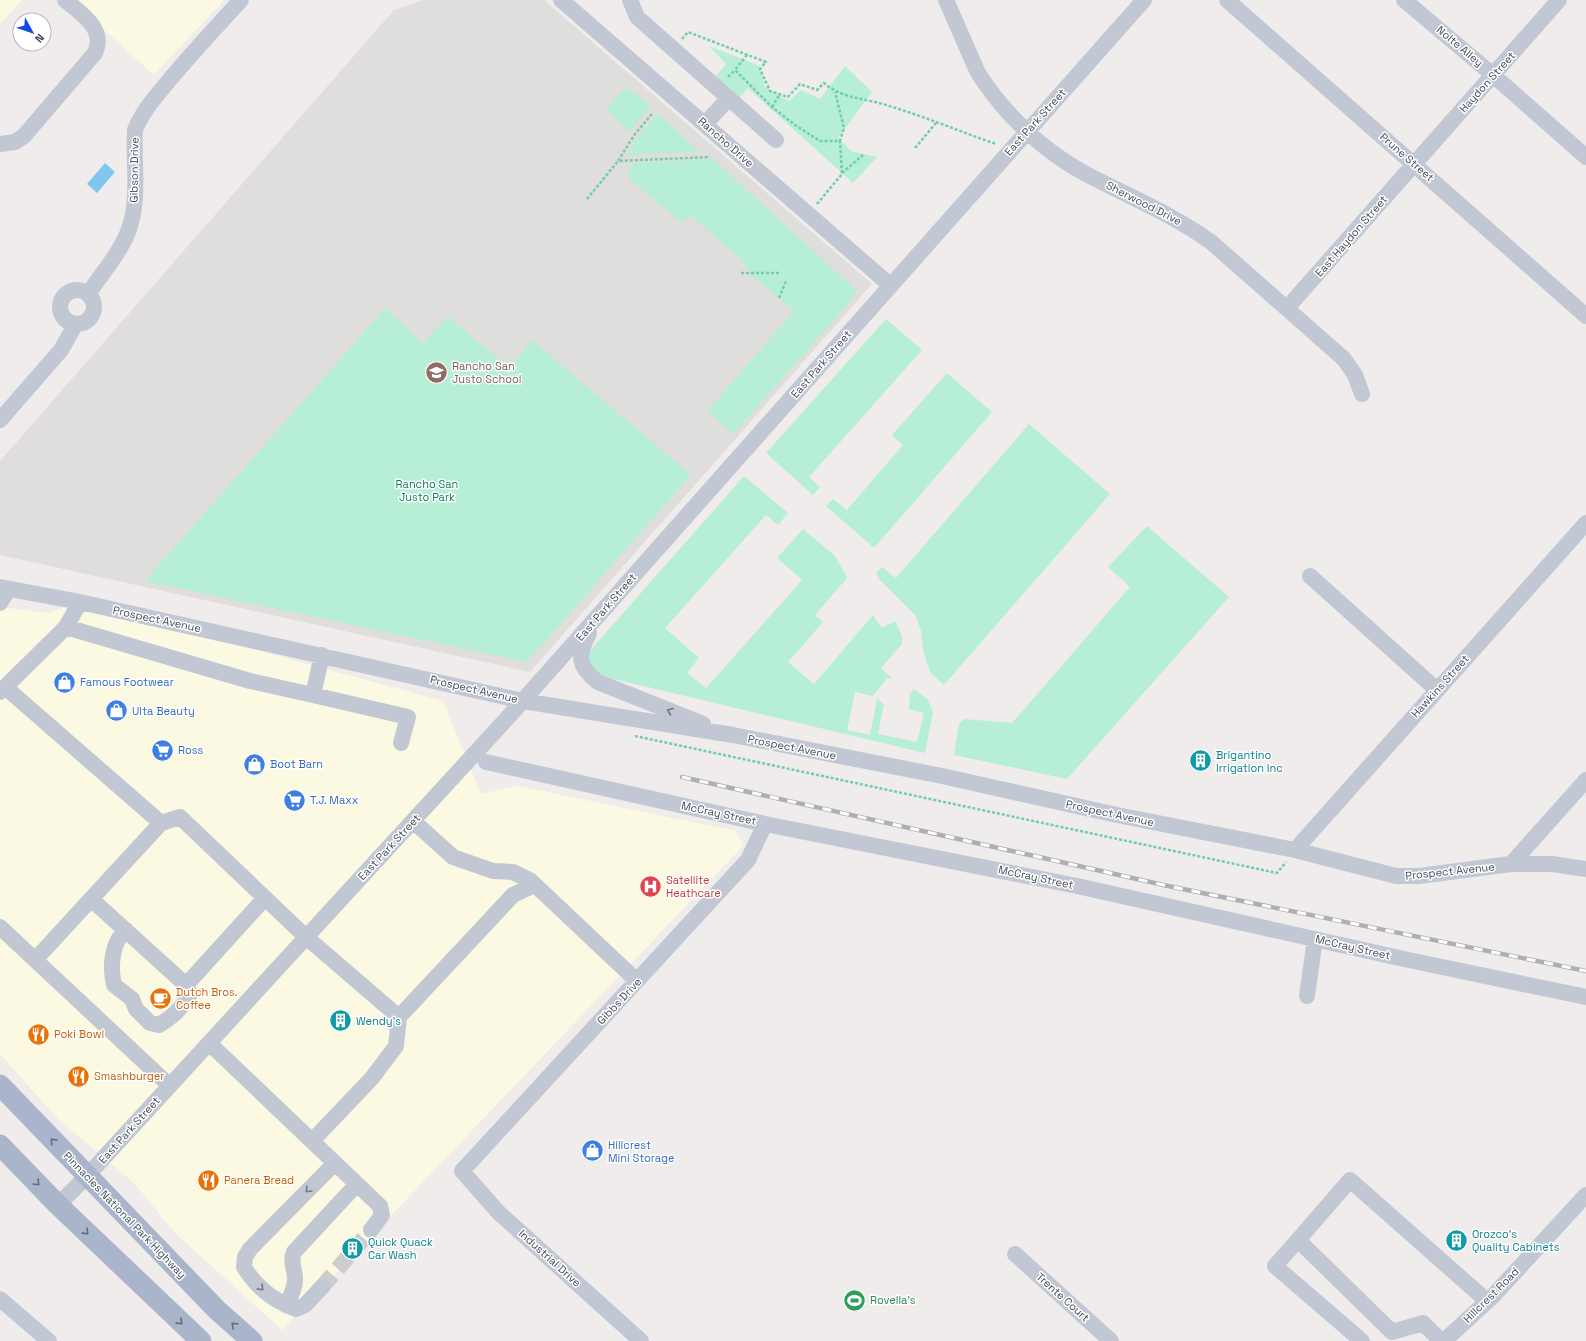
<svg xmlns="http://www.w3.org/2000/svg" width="1586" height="1341" font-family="'Space Grotesk',sans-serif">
<rect width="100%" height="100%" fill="#efeceb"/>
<path fill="#fcf9e2" d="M0 0H22L0 24Z
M71 0H224L154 75Z
M80 602 443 701 481 794 518 786 736 831 743 846 282 1330 174 1232 135 1184 58 1119 0 1054V607L48 613Z"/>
<path fill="#e0dddd" d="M424 0H544L872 284 530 672 0 555V461L394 10Z"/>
<path fill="#b6efd6" d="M709 46 760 66 765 87 789 101 801 90 820 99 845 66 872 92 838 138 851 151 877 157 853 183 748 88 739 98 716 76 726 64Z
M623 90H631L651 106 629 132 606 109Z
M658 114 699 152 628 155 638 136Z
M713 159 857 291 850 302 733 434 707 411 794 311 753 276 735 254 690 215 682 223 629 179V170L635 163Z
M385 308 423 343 448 316 509 368 532 340 691 475 527 662 145 581Z
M886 319 922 350 809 477 820 487 813 495 766 453Z
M947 373 992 412 874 548 826 506 833 499 847 510 903 445 892 435Z
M1029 424 1110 494 944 685 930 672 923 650 921 631 915 615 879 579 876 573 882 567 896 578Z
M744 476 788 513 778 525 766 515 665 628 699 658 687 673 706 688 802 580 777 558 803 529 835 556 847 578 815 615 823 622 788 662 814 684 873 615 882 628 895 621 902 636V644L881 668 891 677 889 679 887 678 873 696 855 692 847 730 870 735 877 699 884 704 878 734 917 742 924 713 909 709 910 694 914 689 928 700 933 712 925 753 593 674 588 653Z
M1147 526 1229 597 1067 779 954 755 959 724 964 719 1012 723 1130 587 1108 567Z"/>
<path fill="#82c5ee" d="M105 163 115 172 97 193 87 184Z"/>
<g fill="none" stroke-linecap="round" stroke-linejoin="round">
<path stroke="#cdccce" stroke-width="16" stroke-dasharray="16 8" stroke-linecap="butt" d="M322 1287 371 1230"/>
<path stroke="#6eceae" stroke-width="2.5" stroke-dasharray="3 2" stroke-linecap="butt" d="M682 39 688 32 766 62 760 69 770 91 788 97 800 84 817 90 824 83C843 99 864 98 886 105 923 116 959 131 996 144
M747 55 735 70 772 107 795 125 820 141H840L844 128 835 92
M728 77 735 70
M772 107 780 94
M652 114 635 134 618 161 710 157
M915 148 936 123
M842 173 863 155
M587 199 618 161
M817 204 842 174 840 141
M741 273H781
M779 298 786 281
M635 736 1277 873 1286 862"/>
<path stroke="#c1c8d4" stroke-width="16" d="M561 0 890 285
M630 0 637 17 776 140
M946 0 978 73C1005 115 1043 151 1086 174 1130 197 1170 213 1211 242L1344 359 1355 375 1362 394
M1227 0 1586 316
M1404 0 1493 75 1586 157
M705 124 729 98
M0 144 15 142 24 136 95 53C106 29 82 14 65 0
M60 307a17 17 0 1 1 34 0a17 17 0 1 1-34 0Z
M88 294C102 273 121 252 129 229 140 199 133 162 135 130 143 110 157 95 171 78 194 51 217 26 241 0
M1287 308 1559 0
M0 420 61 350 75 325
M1310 576 1437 690
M0 587 80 602 523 701 733 735 942 776 1117 815 1295 850 1396 876H1419L1511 864H1552L1586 869
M0 603 9 589
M66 627 250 681 313 695
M589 633C577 656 578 667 598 682L703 724
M322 655 313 695 408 717 401 743
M5 687 161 823 180 817 265 898
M0 692 66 627 80 602
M486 762 765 824 1077 886 1404 959 1586 997
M413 821 453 857 493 871 513 872 531 881 637 981
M1295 850 1586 523
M1511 864 1586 780
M91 899 161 823
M0 927 170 1086
M126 930C111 943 110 967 114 985L132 999 136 1009 150 1023 159 1025C171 1018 183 1007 190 994L186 985
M35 960 91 899 186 985 265 898 306 937 399 1017
M1307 996 1315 939
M209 1043 380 1206 382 1215 371 1230
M312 1141 372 1078 396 1046 399 1017 513 895 528 888 533 883
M58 1205 87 1176 511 714 1144 0
M1298 1240 1275 1266 1362 1341
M1015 1254 1111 1341
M322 1287 305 1305 296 1309C274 1301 256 1287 244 1267L245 1257 250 1249 335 1163
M0 1299 49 1341
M286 1305C290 1297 296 1287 295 1277 294 1267 290 1262 294 1252L357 1184
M641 1341 498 1212 462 1171 748 860 765 824
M1441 1341 1423 1323 1392 1332 1298 1240 1350 1180 1487 1301
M1444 1341 1493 1296 1586 1195"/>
<path stroke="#aab5cc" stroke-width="21" d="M0 1085 217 1310 252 1341
M0 1145 58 1205 201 1341"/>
<defs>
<path id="rail" d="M682 777 1168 886 1586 971"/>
</defs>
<use href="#rail" stroke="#adafb6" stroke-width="4.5"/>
<use href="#rail" stroke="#fff" stroke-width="3" stroke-dasharray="9" stroke-linecap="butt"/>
</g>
<defs><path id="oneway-chevron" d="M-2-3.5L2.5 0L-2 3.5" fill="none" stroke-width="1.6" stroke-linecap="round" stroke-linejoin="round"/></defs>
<g stroke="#6f7784">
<use href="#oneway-chevron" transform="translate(670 711) rotate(-159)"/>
<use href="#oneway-chevron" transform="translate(308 1190) rotate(135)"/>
<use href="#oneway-chevron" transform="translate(261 1288) rotate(45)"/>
</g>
<g stroke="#626b7c">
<use href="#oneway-chevron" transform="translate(53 1141) rotate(-134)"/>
<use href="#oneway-chevron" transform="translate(37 1183) rotate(45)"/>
<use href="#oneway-chevron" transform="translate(86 1232) rotate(44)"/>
<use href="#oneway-chevron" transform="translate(180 1322) rotate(44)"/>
<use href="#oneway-chevron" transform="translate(234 1325) rotate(-138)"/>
</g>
<defs>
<symbol id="school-disc" viewBox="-11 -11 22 22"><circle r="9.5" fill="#8d6e63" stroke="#fff"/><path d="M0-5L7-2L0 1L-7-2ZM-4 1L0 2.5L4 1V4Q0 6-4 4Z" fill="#fff"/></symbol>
<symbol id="shop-disc" viewBox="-11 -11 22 22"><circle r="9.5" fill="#3f7fe0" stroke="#fff"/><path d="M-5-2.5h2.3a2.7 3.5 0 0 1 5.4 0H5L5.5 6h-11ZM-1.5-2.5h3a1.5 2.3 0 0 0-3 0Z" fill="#fff"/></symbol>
<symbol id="supermarket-disc" viewBox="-11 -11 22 22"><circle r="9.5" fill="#3f7fe0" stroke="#fff"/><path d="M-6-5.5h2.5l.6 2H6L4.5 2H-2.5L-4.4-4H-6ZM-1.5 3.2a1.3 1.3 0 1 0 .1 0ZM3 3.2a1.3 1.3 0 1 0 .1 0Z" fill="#fff"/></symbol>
<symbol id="building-disc" viewBox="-11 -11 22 22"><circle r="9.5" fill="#0f9aa8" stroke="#fff"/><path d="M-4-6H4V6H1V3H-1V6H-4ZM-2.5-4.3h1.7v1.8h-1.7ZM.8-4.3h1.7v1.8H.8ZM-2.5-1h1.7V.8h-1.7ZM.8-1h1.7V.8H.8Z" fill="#fff"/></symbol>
<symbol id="hospital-disc" viewBox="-11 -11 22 22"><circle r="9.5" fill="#e0444e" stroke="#fff"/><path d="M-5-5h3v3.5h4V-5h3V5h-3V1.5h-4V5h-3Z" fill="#fff"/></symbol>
<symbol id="cafe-disc" viewBox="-11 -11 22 22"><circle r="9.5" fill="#e8710a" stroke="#fff"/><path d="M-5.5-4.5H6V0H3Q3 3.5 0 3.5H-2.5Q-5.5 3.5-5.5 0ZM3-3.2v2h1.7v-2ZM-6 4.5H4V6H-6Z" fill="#fff"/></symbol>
<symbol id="restaurant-disc" viewBox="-11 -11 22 22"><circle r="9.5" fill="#e8710a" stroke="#fff"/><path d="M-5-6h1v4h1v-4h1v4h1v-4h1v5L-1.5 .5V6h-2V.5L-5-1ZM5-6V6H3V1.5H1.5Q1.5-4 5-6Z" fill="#fff"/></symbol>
<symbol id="stadium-disc" viewBox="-11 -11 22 22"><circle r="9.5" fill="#2e9e5b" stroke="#fff"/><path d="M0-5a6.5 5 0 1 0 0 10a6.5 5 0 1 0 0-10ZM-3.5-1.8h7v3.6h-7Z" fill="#fff"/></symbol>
</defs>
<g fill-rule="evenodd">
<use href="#school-disc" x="424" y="360" width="25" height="25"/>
<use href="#shop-disc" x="52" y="670" width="25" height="25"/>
<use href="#shop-disc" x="104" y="698" width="25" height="25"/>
<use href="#supermarket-disc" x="150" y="738" width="25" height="25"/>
<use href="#building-disc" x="1188" y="748" width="25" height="25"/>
<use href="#shop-disc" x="242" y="752" width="25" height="25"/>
<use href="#supermarket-disc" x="282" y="788" width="25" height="25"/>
<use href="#hospital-disc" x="638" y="874" width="25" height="25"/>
<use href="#cafe-disc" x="148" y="986" width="25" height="25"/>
<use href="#building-disc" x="328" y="1008" width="25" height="25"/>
<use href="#restaurant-disc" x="26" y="1022" width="25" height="25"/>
<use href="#restaurant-disc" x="66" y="1064" width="25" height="25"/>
<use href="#shop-disc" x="580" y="1138" width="25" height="25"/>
<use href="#restaurant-disc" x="196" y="1168" width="25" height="25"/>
<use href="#building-disc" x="1444" y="1228" width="25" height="25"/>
<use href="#building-disc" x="340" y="1236" width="25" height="25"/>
<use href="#stadium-disc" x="842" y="1288" width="25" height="25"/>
</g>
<g text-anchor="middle" stroke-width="3" stroke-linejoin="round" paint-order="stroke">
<g font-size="11" fill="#434b59" stroke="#fff">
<text transform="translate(1460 46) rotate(40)" y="4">Nolte Alley</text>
<text transform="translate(1487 82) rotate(-48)" y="4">Haydon Street</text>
<text transform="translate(1035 122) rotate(-48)" y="4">East Park Street</text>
<text transform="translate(726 142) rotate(41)" y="4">Rancho Drive</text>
<text transform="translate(1407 157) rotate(41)" y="4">Prune Street</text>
<text transform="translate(134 170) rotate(-89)" y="4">Gibson Drive</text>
<text transform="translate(1144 203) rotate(27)" y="4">Sherwood Drive</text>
<text transform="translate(1351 236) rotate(-49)" y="4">East Haydon Street</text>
<text transform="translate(821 364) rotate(-49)" y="4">East Park Street</text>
<text transform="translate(606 607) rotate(-49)" y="4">East Park Street</text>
<text transform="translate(157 619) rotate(12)" y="4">Prospect Avenue</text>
<text transform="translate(1440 686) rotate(-48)" y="4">Hawkins Street</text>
<text transform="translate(474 689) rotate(13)" y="4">Prospect Avenue</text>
<text transform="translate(792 747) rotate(11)" y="4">Prospect Avenue</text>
<text transform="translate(719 813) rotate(12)" y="4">McCray Street</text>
<text transform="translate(1110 813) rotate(12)" y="4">Prospect Avenue</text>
<text transform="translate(389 847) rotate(-47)" y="4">East Park Street</text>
<text transform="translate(1450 871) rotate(-6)" y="4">Prospect Avenue</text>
<text transform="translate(1036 877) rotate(12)" y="4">McCray Street</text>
<text transform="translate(1353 947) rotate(13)" y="4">McCray Street</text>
<text transform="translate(619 1001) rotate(-47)" y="4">Gibbs Drive</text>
<text transform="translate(129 1130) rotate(-48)" y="4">East Park Street</text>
<text transform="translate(125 1215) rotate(46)" y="4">Pinnacles National Park Highway</text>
<text transform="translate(550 1258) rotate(42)" y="4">Industrial Drive</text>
<text transform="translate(1491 1295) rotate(-45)" y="4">Hillcrest Road</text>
<text transform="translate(1063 1297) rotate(42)" y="4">Trente Court</text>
</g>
<g font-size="11" fill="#785e54" stroke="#fff" text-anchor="start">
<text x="452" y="370">Rancho San<tspan x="452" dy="13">Justo School</tspan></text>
</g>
<g font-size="11" fill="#137c59" stroke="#fff">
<text x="427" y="488">Rancho San<tspan x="427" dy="13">Justo Park</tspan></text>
</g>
<g font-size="11" fill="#366cbe" stroke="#fff" text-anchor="start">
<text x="80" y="686">Famous Footwear</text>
<text x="132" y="715">Ulta Beauty</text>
<text x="178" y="754">Ross</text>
<text x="270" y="768">Boot Barn</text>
<text x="310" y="804">T.J. Maxx</text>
<text x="608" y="1149">Hillcrest<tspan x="608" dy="13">Mini Storage</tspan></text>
</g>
<g font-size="11" fill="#0d838f" stroke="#fff" text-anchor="start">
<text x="1216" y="759">Brigantino<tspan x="1216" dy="13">Irrigation Inc</tspan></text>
<text x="356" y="1025">Wendy's</text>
<text x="1472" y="1238">Orozco's<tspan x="1472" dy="13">Quality Cabinets</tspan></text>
<text x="368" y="1246">Quick Quack<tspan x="368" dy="13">Car Wash</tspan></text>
</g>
<g font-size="11" fill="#be3a42" stroke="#fff" text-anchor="start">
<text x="666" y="884">Satellite<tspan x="666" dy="13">Heathcare</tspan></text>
</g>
<g font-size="11" fill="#c56008" stroke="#fff" text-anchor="start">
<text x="176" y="996">Dutch Bros.<tspan x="176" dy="13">Coffee</tspan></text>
<text x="54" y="1038">Poki Bowl</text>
<text x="94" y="1080">Smashburger</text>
<text x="224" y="1184">Panera Bread</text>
</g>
<g font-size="11" fill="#27864d" stroke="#fff" text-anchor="start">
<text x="870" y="1304">Rovella's</text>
</g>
</g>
<g transform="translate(32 32) rotate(130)"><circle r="19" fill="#ffffff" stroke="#b4b7bd"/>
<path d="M0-3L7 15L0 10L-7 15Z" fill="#134be1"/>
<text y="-6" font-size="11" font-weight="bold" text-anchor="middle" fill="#434b59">N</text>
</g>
</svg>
